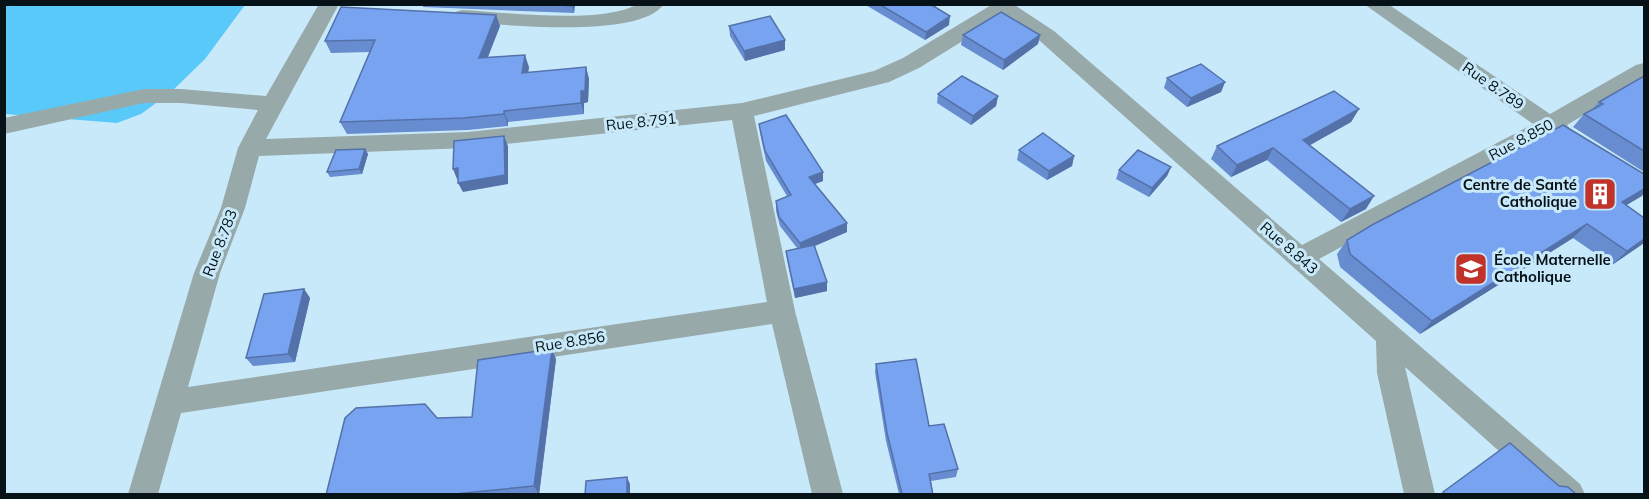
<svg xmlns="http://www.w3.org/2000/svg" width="1649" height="499" font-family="Mulish,sans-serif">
<rect width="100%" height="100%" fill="#c8e9fa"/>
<path fill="#59c9fa" d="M4 5H245L205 59 171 92 141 114 117 123 5 114Z"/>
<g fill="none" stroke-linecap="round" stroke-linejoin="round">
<path fill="#98a9a9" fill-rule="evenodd" d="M319 4H339L266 139 468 132 742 103 874 71 903 58 993 4H1018L1016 6 1054 31 1302 245 1533 124 1364 4H1388L1550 114 1636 65 1644 63V79L1567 125 1573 133 1570 139 1562 141 1549 135 1319 259 1580 484 1585 494H1547L1405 367 1435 494H1404L1377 373 1376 341 1040 41 1003 16 919 68 889 82 754 116 795 311 843 494H812L772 324 181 413 158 494H128L194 273 221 208 238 148 258 110 181 103H144L4 134V118L144 89H181L266 96ZM732 120 767 302 188 387 220 273 245 208 259 156 468 148Z
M638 4H664C639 40 503 24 462 22L455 20 452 16 455 12 462 10C506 12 601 25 638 4Z"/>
</g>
<path fill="#678ccf" d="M423 4H575L574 13 423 7Z
M864 4H938L935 7 949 25 925 40Z
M496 15 500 26 488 57 529 67 528 73 586 67 589 79 588 102 584 103V114L508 122V126L468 130 347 134 340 122 370 52 331 53 325 41Z
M729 26 785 40V50L745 61 730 36Z
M963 35H1040L1038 44 1003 70 961 45Z
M1644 76V172L1573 127 1584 114 1592 110 1599 102Z
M1167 78 1225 82 1221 92 1187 107 1164 88Z
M938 94 998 96 996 106 971 125 937 103Z
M1359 109 1351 122 1310 145 1366 209 1341 222 1267 160 1231 177 1211 159 1217 146Z
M759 124 823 172V181L815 184 847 232 815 246 827 291 795 298 787 260 786 251 797 248 780 226 776 211V201L787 196 766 161 760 133Z
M365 149 368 154 362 174 330 177 327 172Z
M1019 150 1074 156 1072 166 1047 180 1017 160Z
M1171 167 1167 176 1149 197 1116 179 1119 170Z
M1644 174V193L1626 205 1644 243 1612 265 1573 238 1420 334 1340 267 1337 254 1347 240Z
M304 289 310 298 295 362 253 366 246 358Z
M556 359 539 495H326L437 418 472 417Z
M876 364 929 426 958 469 956 477 931 481 933 495 899 494 886 441 875 372Z"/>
<path fill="#5472a9" d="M572 4H575L574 13 572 6Z
M496 15 500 26 483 69 479 58Z
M950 16 949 25 925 40 926 32Z
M1040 35 1038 44 1003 70 1004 60Z
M785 40V50L745 61 744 51Z
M525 55 529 67 526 85 522 73Z
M586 67 589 79 588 102 584 103V114L581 103V91Z
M1225 82 1221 92 1187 107 1191 98Z
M998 96 996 106 971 125 973 116Z
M1359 109 1351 122 1296 153 1303 140Z
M504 111 508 122V126L504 114Z
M504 136 508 146V184L463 192 458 183Z
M1273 148 1267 160 1231 177 1237 165Z
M365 149 368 154 362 174 359 169Z
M1074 156 1072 166 1047 180 1049 171Z
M1171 167 1167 176 1149 197 1152 188Z
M458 168 462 177 457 179 453 169Z
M823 172V181L809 186V177Z
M1644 189V193L1642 196 1608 216 1622 202Z
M1374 196 1366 209 1341 222 1350 209Z
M847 223V232L800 252V243Z
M1587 224 1573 238 1420 334 1432 321Z
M1644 239V243L1612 265 1627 251Z
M827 282V291L795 298 794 289Z
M304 289 310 298 295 362 288 354Z
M552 349 556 359 539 495 534 486Z
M627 477 630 484V495H627Z"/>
<path fill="#78a3f1" stroke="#5472a9" stroke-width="1.5" d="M543 4H572V6Z
M879 4H930L950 16 926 32Z
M341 7 496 15 479 58 525 55 522 73 586 67 585 91H581V103L504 111V114L463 118 340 122 375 40 325 41Z
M1001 12 1040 35 1004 60 963 35Z
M770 16 785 40 744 51 729 26Z
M1201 64 1225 82 1191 98 1167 78Z
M962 76 998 96 973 116 938 94Z
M1644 76V151L1584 114 1603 104 1599 102Z
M1334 91 1359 109 1303 140 1374 196 1350 209 1273 148 1237 165 1217 146Z
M786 115 823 172 809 177 847 223 800 243 779 217 776 201 791 195 765 151 759 124Z
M1563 125 1644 174V189L1622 202 1644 218V239L1627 251 1587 224 1432 321 1350 254 1347 240 1372 225Z
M1043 133 1074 156 1049 171 1019 150Z
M504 136 505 175 458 183V168L453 169 454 141Z
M365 149 359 169 327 172 336 150Z
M1138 150 1171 167 1152 188 1119 170Z
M814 245 827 282 794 289 786 251Z
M304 289 288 354 246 358 264 294Z
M552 349 534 486 444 495H326L345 418 356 408 425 404 437 418 472 417 478 360Z
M916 359 929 426 944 424 958 469 929 474 933 495H896L902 494 887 433 876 364Z
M1510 443 1559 486 1568 487 1577 495H1446L1443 492Z
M627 477V495H585L586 481Z"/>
<defs>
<symbol id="building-square" viewBox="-11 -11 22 22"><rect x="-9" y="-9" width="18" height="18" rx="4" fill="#c0322a" stroke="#c8e9fa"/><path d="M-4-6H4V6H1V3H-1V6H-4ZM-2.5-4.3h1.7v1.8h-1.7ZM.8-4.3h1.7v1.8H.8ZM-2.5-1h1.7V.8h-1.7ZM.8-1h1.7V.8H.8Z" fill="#fff"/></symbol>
<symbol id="school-square" viewBox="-11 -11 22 22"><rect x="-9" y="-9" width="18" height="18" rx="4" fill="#c0322a" stroke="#c8e9fa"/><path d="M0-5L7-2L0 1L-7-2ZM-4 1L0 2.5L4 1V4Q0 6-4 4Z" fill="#fff"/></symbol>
</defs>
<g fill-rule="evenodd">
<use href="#building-square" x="1581" y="175" width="38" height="38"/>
<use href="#school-square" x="1452" y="250" width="38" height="38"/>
</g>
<g text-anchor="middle" stroke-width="6" stroke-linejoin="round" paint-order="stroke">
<g font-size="15" fill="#071218" stroke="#c8e9fa">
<text transform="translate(1493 86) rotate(35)" y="5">Rue 8.789</text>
<text transform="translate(641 122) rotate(-6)" y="5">Rue 8.791</text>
<text transform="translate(1521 140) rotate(-28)" y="5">Rue 8.850</text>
<text transform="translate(220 243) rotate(-69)" y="5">Rue 8.783</text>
<text transform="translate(1289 248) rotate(41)" y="5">Rue 8.843</text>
<text transform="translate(570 342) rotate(-9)" y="5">Rue 8.856</text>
</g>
<g font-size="15" font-weight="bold" fill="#071218" stroke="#c8e9fa" text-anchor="end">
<text x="1577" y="190">Centre de Santé<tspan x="1577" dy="17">Catholique</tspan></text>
<text x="1494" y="265" text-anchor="start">École Maternelle<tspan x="1494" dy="17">Catholique</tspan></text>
</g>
</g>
<rect width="1649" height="499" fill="none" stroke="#071218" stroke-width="12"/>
</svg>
